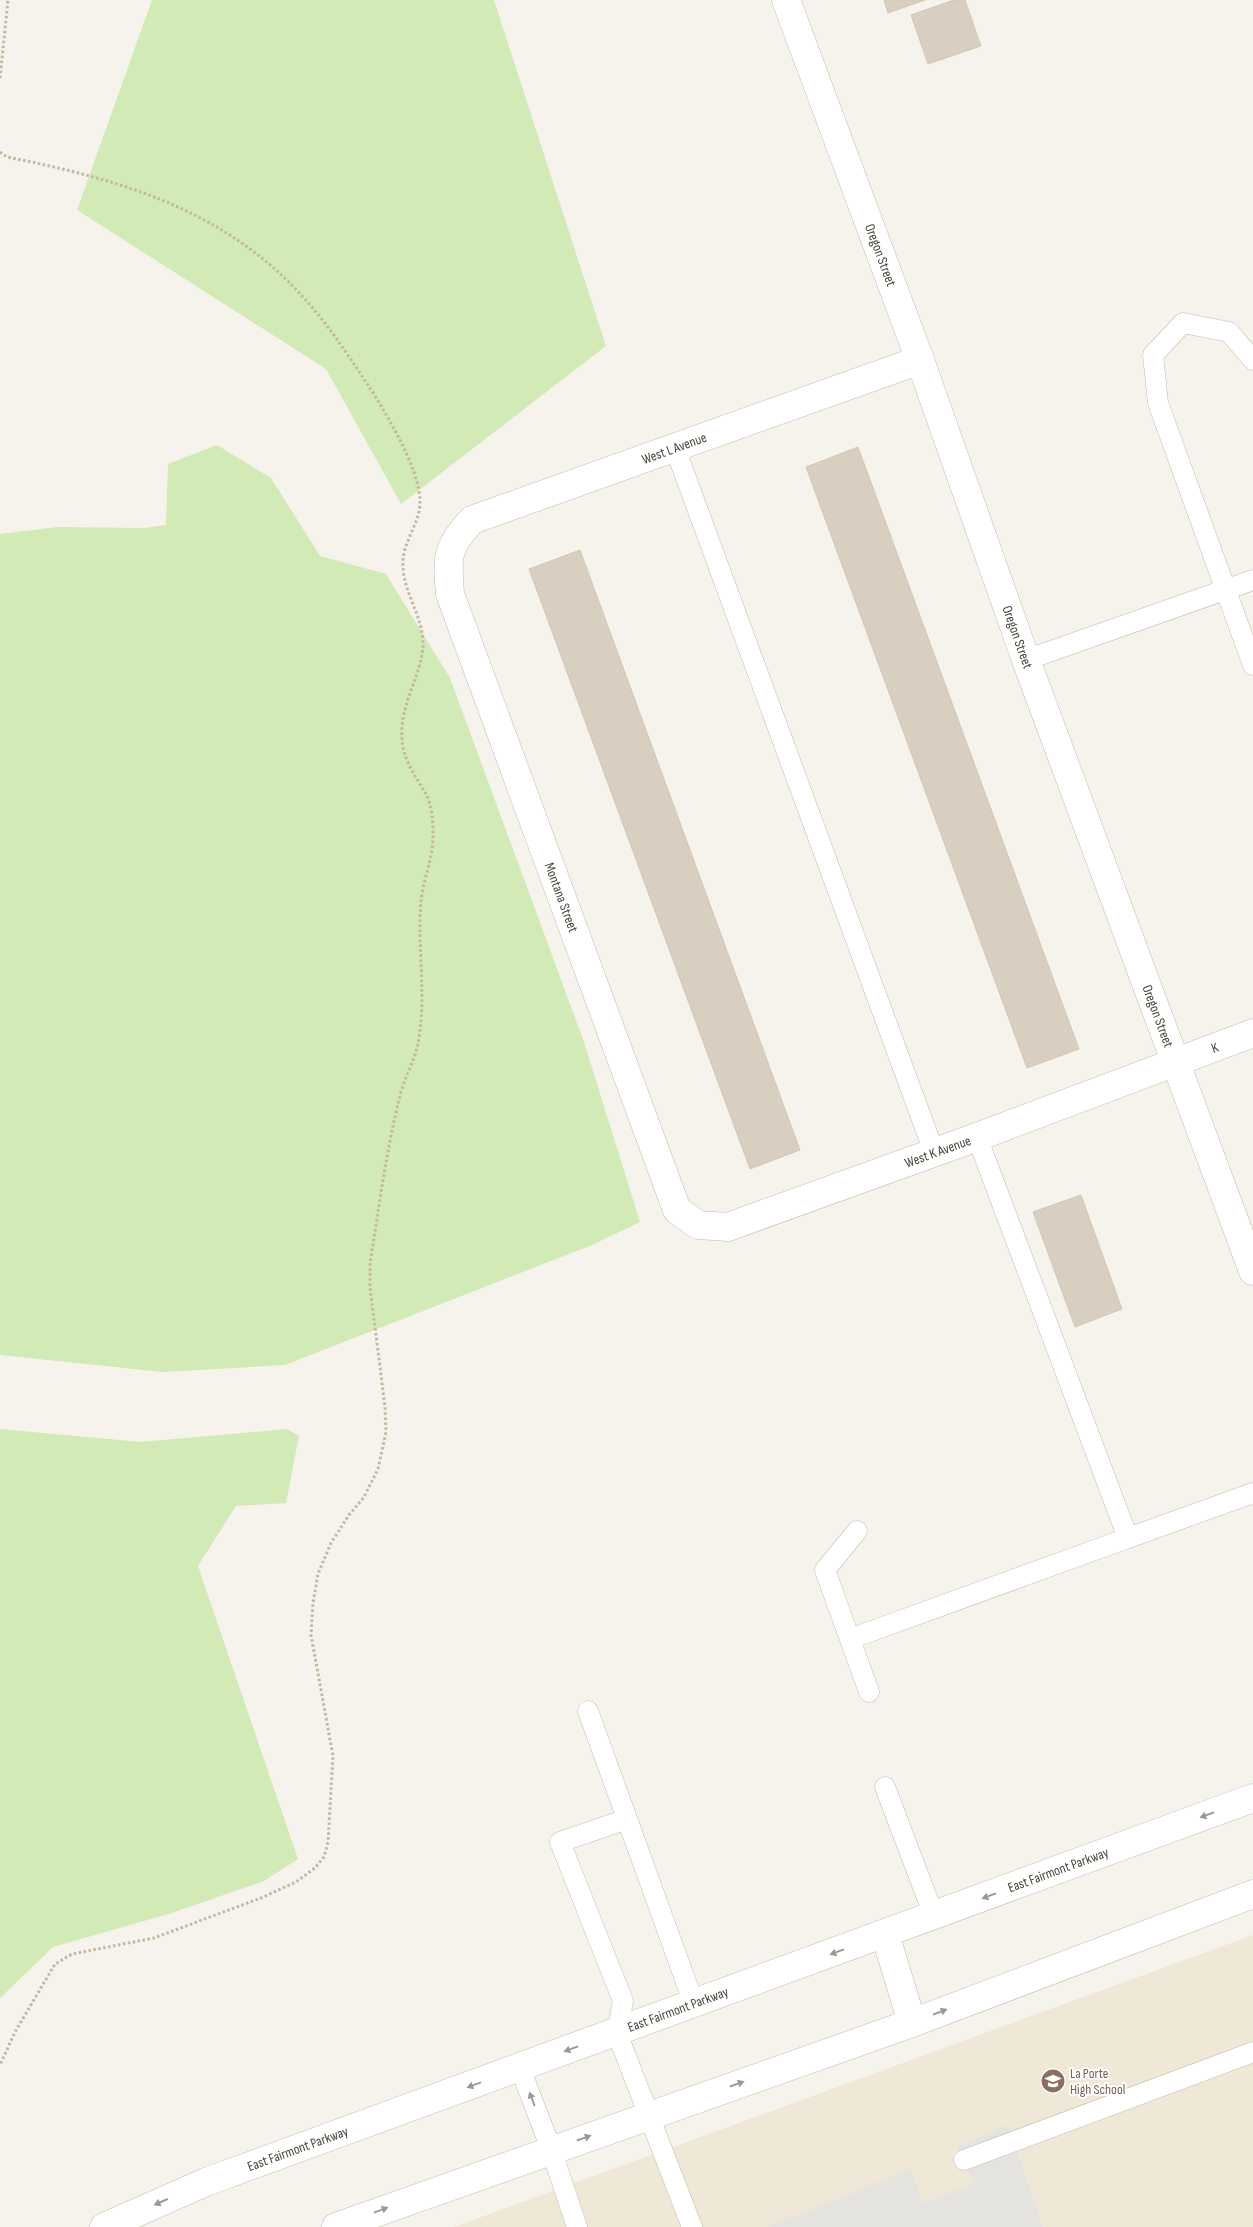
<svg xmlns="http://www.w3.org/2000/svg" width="1253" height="2227" font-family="'Sofia Sans Condensed',sans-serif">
<rect width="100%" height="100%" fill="#f6f3ec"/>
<path fill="#efe8d6" d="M1253 1935V2227H454Z"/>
<path fill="#d2eab5" d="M152 0H494L606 346 401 504 326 369 77 210Z
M217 445 271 478 320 556 386 574 450 678 584 1042 640 1222 592 1245 285 1365 163 1372 0 1355V534L58 527 144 528 166 525 168 464Z
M0 1429 141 1442 287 1429 299 1436 286 1503 236 1506 198 1566 298 1859 264 1881 172 1913 53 1947 0 1998Z"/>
<path fill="#e5e3e0" d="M1008 2125 1043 2227H768L911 2169 923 2203 973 2184 958 2146Z"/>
<path fill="#d8cfc1" stroke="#d3c7b4" d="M884 0H925L888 13Z
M954 0H965L981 46 928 64 911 15Z
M858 447 1079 1049 1027 1068 806 467Z
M580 550 800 1150 750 1169 529 569Z
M1081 1195 1122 1309 1075 1327 1033 1212Z"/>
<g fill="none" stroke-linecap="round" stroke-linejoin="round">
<defs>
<path id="service" d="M1253 360 1229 332 1183 323 1153 355 1158 403 1253 665
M675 448 934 1152
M1026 660 1253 580
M977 1137 1128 1538 1253 1493
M857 1531 825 1570 869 1692
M850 1639 1128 1538
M588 1711 694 2004
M885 1787 934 1916
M627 1819 560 1842 623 2001 617 2033 692 2227
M520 2068 551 2149 577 2227
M964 2160 1253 2052"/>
<g id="minor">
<path id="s1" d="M786 0 920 360 1026 660 1253 1271"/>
<path id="s2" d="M920 360 472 520C446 548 447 557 450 594L677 1210 698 1225 728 1227 977 1137 1253 1033"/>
</g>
<g id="tertiary">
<path d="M885 1934 912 2023"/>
<path id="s3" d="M104 2227 206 2182 1253 1798"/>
<path d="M336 2227 912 2023 1253 1894"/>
</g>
</defs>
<use href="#service" stroke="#c2bbae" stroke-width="21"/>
<use href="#minor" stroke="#c2bbae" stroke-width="29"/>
<use href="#tertiary" stroke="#c2bbae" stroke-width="29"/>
<path stroke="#c4b79f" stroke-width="3" stroke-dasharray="2.5 2.5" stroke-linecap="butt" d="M0 78 8 0
M0 152 7 157C118 179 224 209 303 297 328 324 348 355 368 385 386 413 420 469 420 502 420 525 401 543 403 567 404 594 424 618 423 646 421 677 399 706 402 739 403 760 416 777 426 794 432 805 433 822 433 834 434 856 423 879 421 901 417 949 427 996 418 1044 414 1062 404 1078 400 1096 386 1151 379 1208 370 1263V1287L385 1407 386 1432 378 1469 364 1497 349 1515 331 1543 318 1574 313 1603 311 1635 333 1756 328 1842 324 1857 315 1868 296 1882 261 1898 154 1938 72 1954 55 1964 15 2032 0 2065"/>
<use href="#service" stroke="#fff" stroke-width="20"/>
<use href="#minor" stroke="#fff" stroke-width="28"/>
<use href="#tertiary" stroke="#fff" stroke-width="28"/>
</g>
<defs><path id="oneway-solid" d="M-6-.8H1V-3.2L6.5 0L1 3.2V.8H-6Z" transform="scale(1.25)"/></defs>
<g fill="#9c9892">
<use href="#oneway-solid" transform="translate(1207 1815) rotate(160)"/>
<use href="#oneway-solid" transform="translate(989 1896) rotate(160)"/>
<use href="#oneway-solid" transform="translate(837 1952) rotate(160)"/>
<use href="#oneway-solid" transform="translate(940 2012) rotate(-21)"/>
<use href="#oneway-solid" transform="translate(571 2049) rotate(160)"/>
<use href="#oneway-solid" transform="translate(737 2084) rotate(-19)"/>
<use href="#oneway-solid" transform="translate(474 2085) rotate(160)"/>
<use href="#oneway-solid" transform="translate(532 2099) rotate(-111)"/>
<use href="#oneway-solid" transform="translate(584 2138) rotate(-19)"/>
<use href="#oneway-solid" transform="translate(161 2202) rotate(156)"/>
<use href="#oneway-solid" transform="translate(381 2210) rotate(-20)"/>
</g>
<defs>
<symbol id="school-disc" viewBox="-11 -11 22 22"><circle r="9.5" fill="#8d6e63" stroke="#fff"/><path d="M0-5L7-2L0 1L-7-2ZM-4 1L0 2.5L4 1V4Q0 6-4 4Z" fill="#fff"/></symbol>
</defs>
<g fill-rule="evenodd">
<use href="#school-disc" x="1039" y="2067" width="28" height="28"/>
</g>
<g text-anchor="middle" stroke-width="4" stroke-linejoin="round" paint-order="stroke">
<g font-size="14" fill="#4b4439" stroke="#fff">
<text dy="5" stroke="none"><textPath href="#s1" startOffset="272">Oregon Street</textPath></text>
<text transform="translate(674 448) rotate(-20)" y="5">West L Avenue</text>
<text dy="5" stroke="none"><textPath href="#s1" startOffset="678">Oregon Street</textPath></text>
<text dy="5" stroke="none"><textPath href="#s2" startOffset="880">Montana Street</textPath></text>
<text dy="5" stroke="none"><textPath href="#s1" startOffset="1082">Oregon Street</textPath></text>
<text dy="5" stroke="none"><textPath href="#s2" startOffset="1788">K</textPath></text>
<text dy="5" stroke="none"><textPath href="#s2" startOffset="1492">West K Avenue</textPath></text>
<text dy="5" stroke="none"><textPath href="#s3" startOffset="1019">East Fairmont Parkway</textPath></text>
<text dy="5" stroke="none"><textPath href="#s3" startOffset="614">East Fairmont Parkway</textPath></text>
<text dy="5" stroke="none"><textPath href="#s3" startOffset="209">East Fairmont Parkway</textPath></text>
</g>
<g font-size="14" fill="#785e54" stroke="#fff" text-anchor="start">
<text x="1070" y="2078">La Porte<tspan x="1070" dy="16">High School</tspan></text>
</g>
</g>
</svg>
